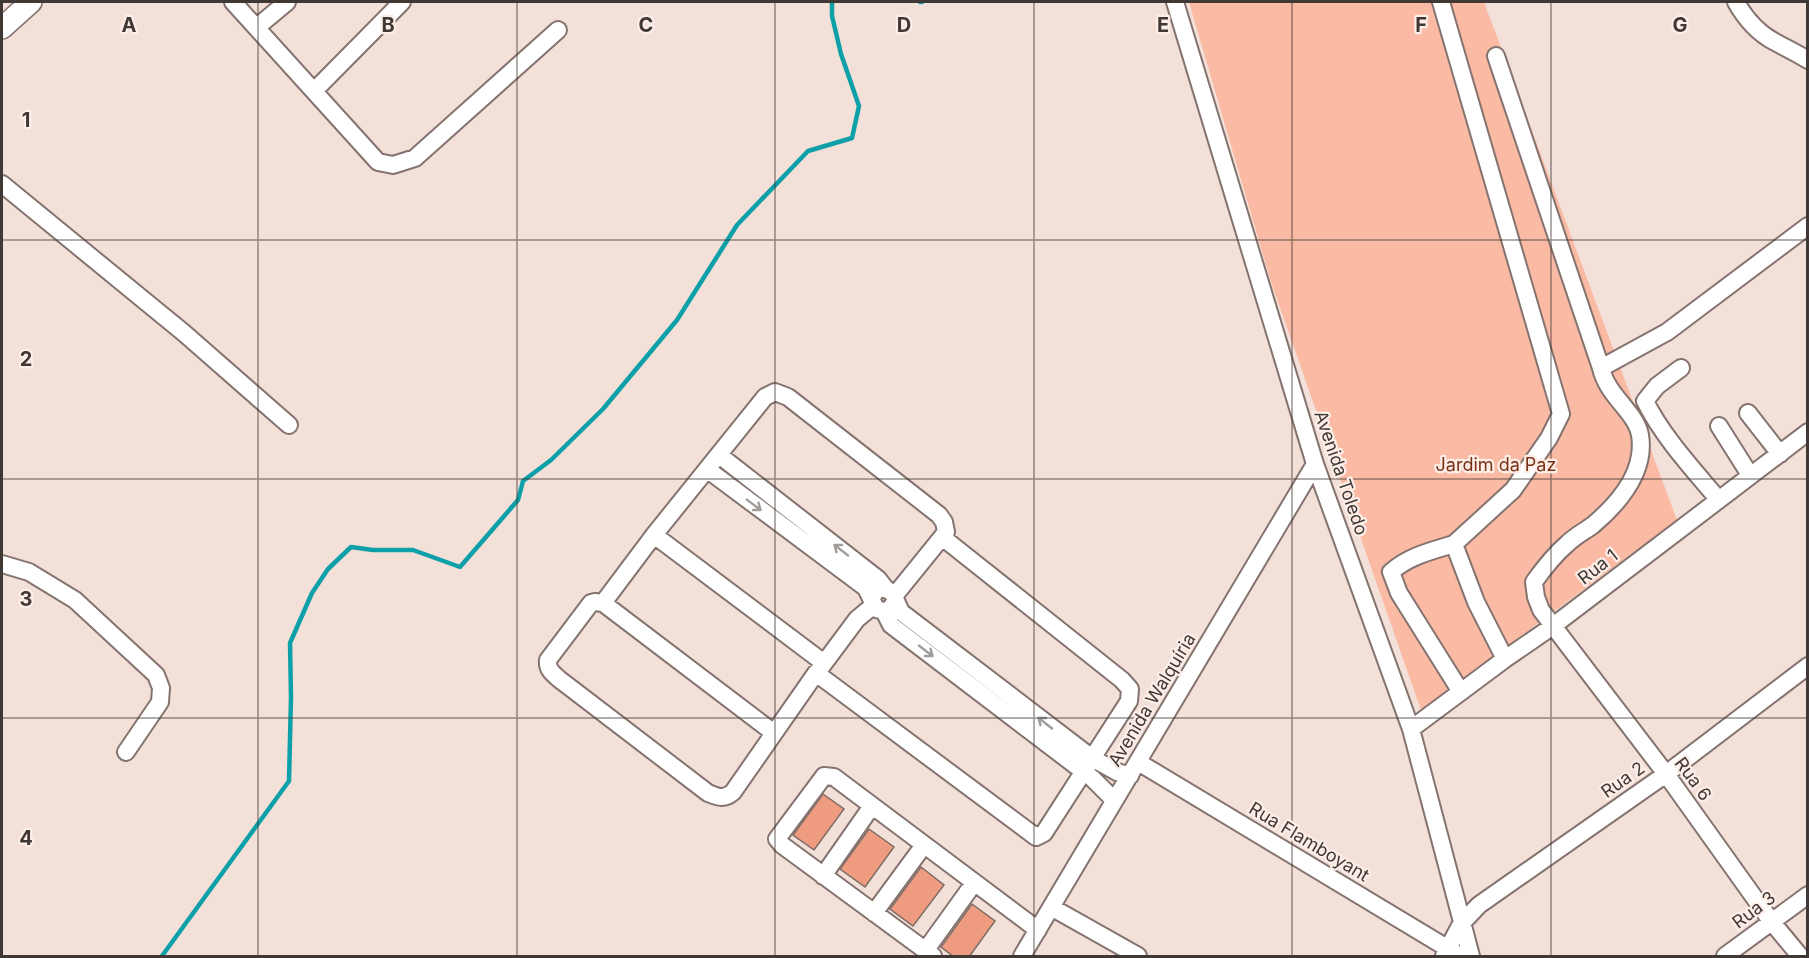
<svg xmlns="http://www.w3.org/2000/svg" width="1809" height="958" font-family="Inter,sans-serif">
<rect width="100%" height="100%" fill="#f3e0d9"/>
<path fill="#fabaa4" d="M1189 2H1484L1677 520 1421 710 1271 282Z"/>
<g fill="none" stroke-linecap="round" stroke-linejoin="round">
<path stroke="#0ea0a9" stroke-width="4.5" d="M920 2H922
M162 956 289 781 291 697 290 643 312 593 328 569 351 547 373 550H413L460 567 518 500 523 481 551 460 603 409 677 320 737 225 808 151 852 138 859 106 841 54 832 16V2"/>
</g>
<path fill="#ee9b7f" stroke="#7d6c66" stroke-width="1.5" d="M823 794 844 809 814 850 793 835Z
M869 829 894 847 865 887 840 869Z
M921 867 944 885 913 926 890 909Z
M972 904 995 921 969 957H954L941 947Z"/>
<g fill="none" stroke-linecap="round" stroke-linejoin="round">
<defs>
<path id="minor" d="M233 2 378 162 393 165 415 158 558 30
M1175 2 1315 464 1411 729 1471 956
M1441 2 1561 414 1549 438 1513 490 1454 544 1476 602 1505 659
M1736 2C1745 18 1758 33 1775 42 1786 48 1797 53 1808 60
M257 27 287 2
M1496 56 1601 368
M314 91 402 2
M2 184 184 333 289 425
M1681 368 1657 386 1645 401C1663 437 1692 468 1718 499
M1748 413 1780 454
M1719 426 1750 475
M719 455 878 579 885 588
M708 470 866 588 876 609 884 611 889 610 896 601 895 595 885 588 877 590 872 597
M654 535 824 663
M1454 544C1431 551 1409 556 1391 572L1399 593 1461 692
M2 564 29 572 75 600 156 675 161 688 160 702 126 752
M895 595 942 537
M896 601 901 612 1092 758 1117 772 1130 776
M603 603 654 535 765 397 775 392 788 397 939 515 944 522 946 532 942 537 1122 680 1130 689 1129 701 1044 833 1036 837 816 673 733 792C724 800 718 797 708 793L559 679C552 673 547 669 548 660L591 603 595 602 603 603 774 733
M884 611 891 625 1092 778 1114 800
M819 670 857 619 874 605
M1411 729 1505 659 1553 626 1808 432
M1138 762 1457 954
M823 876 872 806
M1051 907 1138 956
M874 913 924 845
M925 951 974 883
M933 956 782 845 777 839 824 776 834 777 1038 930
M1022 956 1315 464
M1444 956 1461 924 1479 905 1666 774 1808 666
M1725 956 1808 895
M1800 956 1771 921 1666 774 1541 610 1536 597 1534 582C1544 568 1554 555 1567 544 1575 536 1585 531 1593 525 1619 503 1646 471 1640 435 1636 412 1607 396 1601 368L1667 332 1808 226"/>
<path id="major" d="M2 28 31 2"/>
</defs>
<use href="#minor" stroke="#84736e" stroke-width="20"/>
<use href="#major" stroke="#84736e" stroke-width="24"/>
<use href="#minor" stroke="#fff" stroke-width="16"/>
<use href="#major" stroke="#fff" stroke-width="21"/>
</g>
<defs><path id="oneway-shaft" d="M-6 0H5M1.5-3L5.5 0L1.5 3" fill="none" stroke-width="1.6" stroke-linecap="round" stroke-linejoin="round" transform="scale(1.5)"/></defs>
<g stroke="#9f9c9a">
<use href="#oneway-shaft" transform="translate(754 505) rotate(37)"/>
<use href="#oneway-shaft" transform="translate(841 550) rotate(-142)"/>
<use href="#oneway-shaft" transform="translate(926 651) rotate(38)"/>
<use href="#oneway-shaft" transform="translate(1045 723) rotate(-142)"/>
</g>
<path fill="none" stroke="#3f3835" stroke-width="1.5" stroke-opacity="0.55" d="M258 2V956M517 2V956M775 2V956M1034 2V956M1292 2V956M1551 2V956M2 240H1808M2 479H1808M2 718H1808"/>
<g text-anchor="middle" stroke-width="4.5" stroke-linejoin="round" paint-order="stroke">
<g font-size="18" fill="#7b3116" stroke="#fdeee8">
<text x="1496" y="471">Jardim da Paz</text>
</g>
<g font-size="18" fill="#3f3835" stroke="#fdeee8">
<text transform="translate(1341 473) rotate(71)" y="6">Avenida Toledo</text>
<text transform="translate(1598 567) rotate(-38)" y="6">Rua 1</text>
<text transform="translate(1152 700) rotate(-59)" y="6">Avenida Walquíria</text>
<text transform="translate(1693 779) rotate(54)" y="6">Rua 6</text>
<text transform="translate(1623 780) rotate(-35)" y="6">Rua 2</text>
<text transform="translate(1309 842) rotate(31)" y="6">Rua Flamboyant</text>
<text transform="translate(1754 910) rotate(-37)" y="6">Rua 3</text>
</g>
</g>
<g font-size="20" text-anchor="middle" font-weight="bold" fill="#3f3835" stroke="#fdeee8" stroke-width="4.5" stroke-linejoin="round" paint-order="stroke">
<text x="129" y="32">A</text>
<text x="388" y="32">B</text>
<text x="646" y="32">C</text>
<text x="904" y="32">D</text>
<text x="1163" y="32">E</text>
<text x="1421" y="32">F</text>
<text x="1680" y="32">G</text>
<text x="26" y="127">1</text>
<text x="26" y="366">2</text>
<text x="26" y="606">3</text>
<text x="26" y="845">4</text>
</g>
<rect width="1809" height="958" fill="none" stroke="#3f3835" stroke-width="6"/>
</svg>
